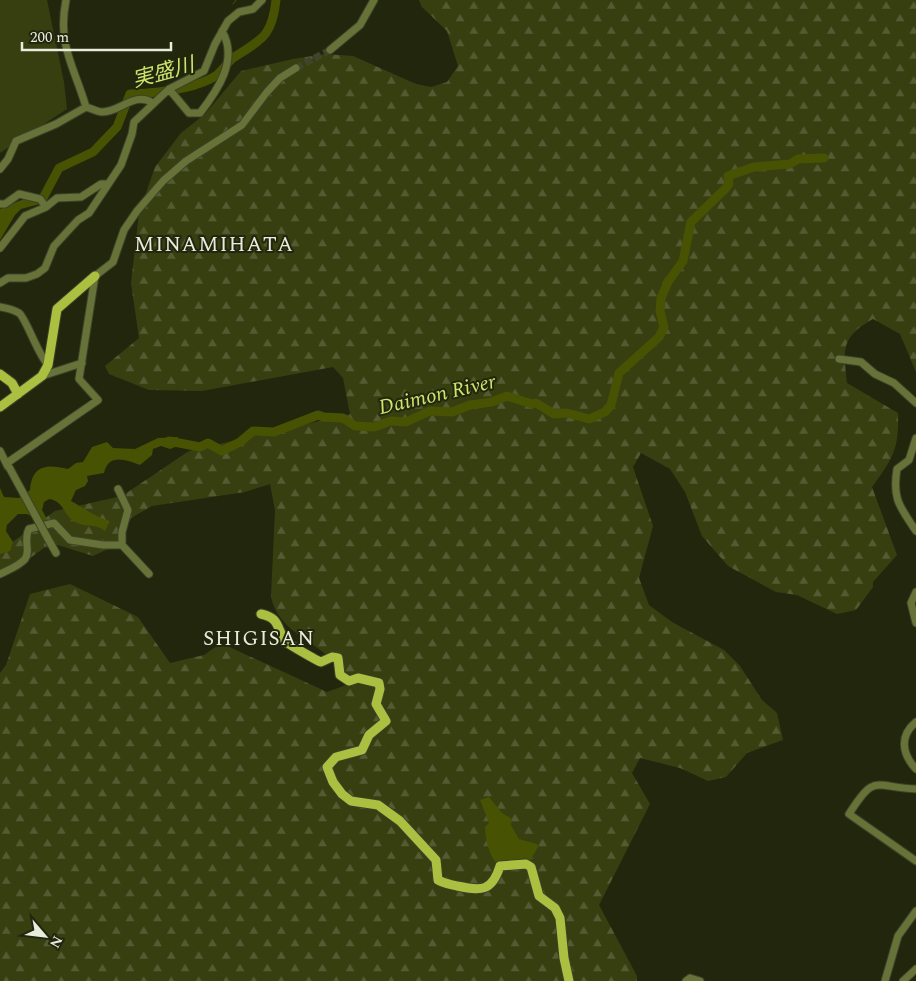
<svg xmlns="http://www.w3.org/2000/svg" width="916" height="981" font-family="Spectral,'Noto Sans JP',serif">
<defs>
<pattern id="forest-firs" width="22" height="20" patternUnits="userSpaceOnUse" patternTransform="scale(1.25)"><rect width="22" height="20" fill="#373f11"/><path d="M5 1l3.5 6h-7zM16 11l3.5 6h-7z" fill="#545b33"/></pattern>
</defs>
<rect width="100%" height="100%" fill="#21260d"/>
<path fill="#373f11" d="M0 0H47L64 82 67 109 0 153Z"/>
<path fill="url(#forest-firs)" d="M419 0H916V372L900 334 873 319C841 337 843 349 847 383L898 413C899 450 893 458 872 487L897 555 873 582V587L856 610 837 614 797 595 776 592 728 566 702 536 685 492 670 469 641 453 633 467 653 526 639 578 649 605 672 622 724 650 740 666 762 700 777 713 783 740 747 753 726 777 708 781 680 768 640 758 632 773 650 804 599 905 637 976V981H0V673L6 665 30 594 70 584 138 617 170 663 204 655 217 646 225 645 327 692 349 684C347 679 346 673 343 670 321 643 279 634 271 597L275 510 270 484 245 492 152 506 131 518 122 536 110 548 93 556 58 545 44 548 4 577 0 573V551L55 511 122 496 189 451 350 414 343 378 333 367 202 391 149 390 109 374 105 366 139 338 131 283 139 213 155 167 181 133 205 114 241 71 293 59 325 54 353 56 416 84 431 87 447 82 458 66 447 31 422 7Z"/>
<path fill="#475202" d="M24 199 38 201 40 204 21 209 15 215 0 240V209Z
M178 437V446L170 449 161 446 153 449 152 455 140 465C125 460 109 453 104 473L87 476 88 481 85 486 76 490 71 501C86 509 93 516 110 521L105 531C96 523 85 528 75 522 63 515 64 501 49 499L44 502 42 510 48 521 45 524 27 514H18L7 525 6 531 13 542 10 551 0 554V488L4 497 19 498 30 490C32 465 47 464 68 469L76 463 83 462 92 447 107 442 113 448 135 449 158 438Z
M489 797 502 813 512 819 511 825 519 839 537 844 538 847 530 861 498 864C489 857 485 838 485 827L489 823 480 800Z"/>
<g fill="none" stroke-linecap="round" stroke-linejoin="round">
<path stroke="#475202" stroke-width="1" d="M233 4 236 0"/>
<path stroke="#475202" stroke-width="9" d="M42 200 59 168 93 152 117 127 130 94C156 93 195 90 217 75 223 70 227 63 233 58 262 39 272 37 276 0
M169 441 200 447 208 443 222 451 240 442 253 431 274 432 318 415 324 417 343 418 355 426 374 427 391 421 406 422 430 411 452 412 470 405 492 402 507 396 532 404 536 403 554 414 567 413 589 419 605 412 611 405 619 373 659 337 664 327 660 311 661 298 668 282 683 261 691 222 725 189 729 184 728 176 754 167 790 164 798 159 824 158"/>
<path stroke="#3f442c" stroke-width="7" stroke-dasharray="7 3.5" stroke-linecap="butt" d="M296 68 330 50"/>
<defs>
<path id="minor" d="M66 0C57 45 74 66 86 107
M330 50 360 25 374 0
M169 89 189 113H200C217 91 239 60 222 31
M0 169 8 159 16 141 56 124 86 107C91 108 97 112 102 112 121 112 134 91 153 103
M0 204H5L19 194 40 199 46 207
M0 248 25 216 46 207 57 198 81 197 101 184H107
M0 283 8 278H26L37 274 45 268 54 246 78 220 89 213 121 165 132 134 134 122 169 89 204 71 215 44 228 21 239 12 253 9 262 0
M0 307C6 308 14 310 19 313 26 318 37 353 48 365
M839 359 861 362 875 374 894 383 916 403
M42 376 82 363
M916 438 909 460 897 469C892 499 900 507 916 531
M0 451 8 467
M7 463 98 400 79 379 95 276 113 262 124 230 137 211 163 181 186 161 242 125 267 92 280 78 296 68
M118 489 128 510 122 532V545
M47 537 56 553
M0 574C8 570 19 566 25 559 31 551 23 540 29 529L54 523 70 540 103 545H122L149 574
M916 592 911 603 916 623
M916 722C899 736 902 754 916 769
M916 789C873 787 875 773 849 814L916 861
M686 981 690 978 700 981
M885 981 898 936 916 911
M903 981 916 969"/>
<path id="major" d="M0 374 12 383 18 394
M0 407 42 376 48 365 57 309 95 276
M261 614C280 618 276 627 285 641 287 643 317 661 321 662L332 657 338 658 340 675 349 681 358 678 379 683 380 689 376 704 386 721 369 735 362 750 336 757 327 767 333 782 342 794 351 801 378 805 400 821 436 860 438 880C445 884 450 884 457 886 481 891 492 892 500 866L526 864 531 867 539 896 555 908 560 918 564 958 569 981"/>
</defs>
<use href="#minor" stroke="#3d422a" stroke-width="9"/>
<use href="#major" stroke="#3d422a" stroke-width="11"/>
<use href="#minor" stroke="#677239" stroke-width="7"/>
<use href="#major" stroke="#abc040" stroke-width="9"/>
<defs>
<path id="minor-bridge" d="M9 467 47 537"/>
</defs>
<use href="#minor-bridge" stroke="#3d422a" stroke-width="9" stroke-linecap="butt"/>
<use href="#minor-bridge" stroke="#677239" stroke-width="7"/>
</g>
<g text-anchor="middle" stroke-width="4" stroke-linejoin="round" paint-order="stroke">
<g font-size="21" font-style="italic" fill="#cee56b" stroke="#21260d">
<text transform="translate(163 72) rotate(-15)" y="7">実盛川</text>
<text transform="translate(437 394) rotate(-13)" y="7">Daimon River</text>
</g>
<g font-size="21" letter-spacing="1" fill="#e8ecdc" stroke="#21260d">
<text x="214" y="251">MINAMIHATA</text>
<text x="259" y="645">SHIGISAN</text>
</g>
</g>
<g transform="translate(45 936) rotate(118)" stroke="#21260d" stroke-width="4" paint-order="stroke">
<path d="M0-4L9 19L0 12L-9 19Z" fill="#e8ecdc"/>
<text y="-8" font-size="14" font-weight="bold" text-anchor="middle" fill="#e8ecdc">N</text>
</g>
<path d="M22 42v8h149v-8" fill="none" stroke="#e8ecdc" stroke-width="2.5"/>
<text x="30" y="42" font-size="15" fill="#e8ecdc" stroke="#21260d" stroke-width="4" paint-order="stroke">200 m</text>
</svg>
